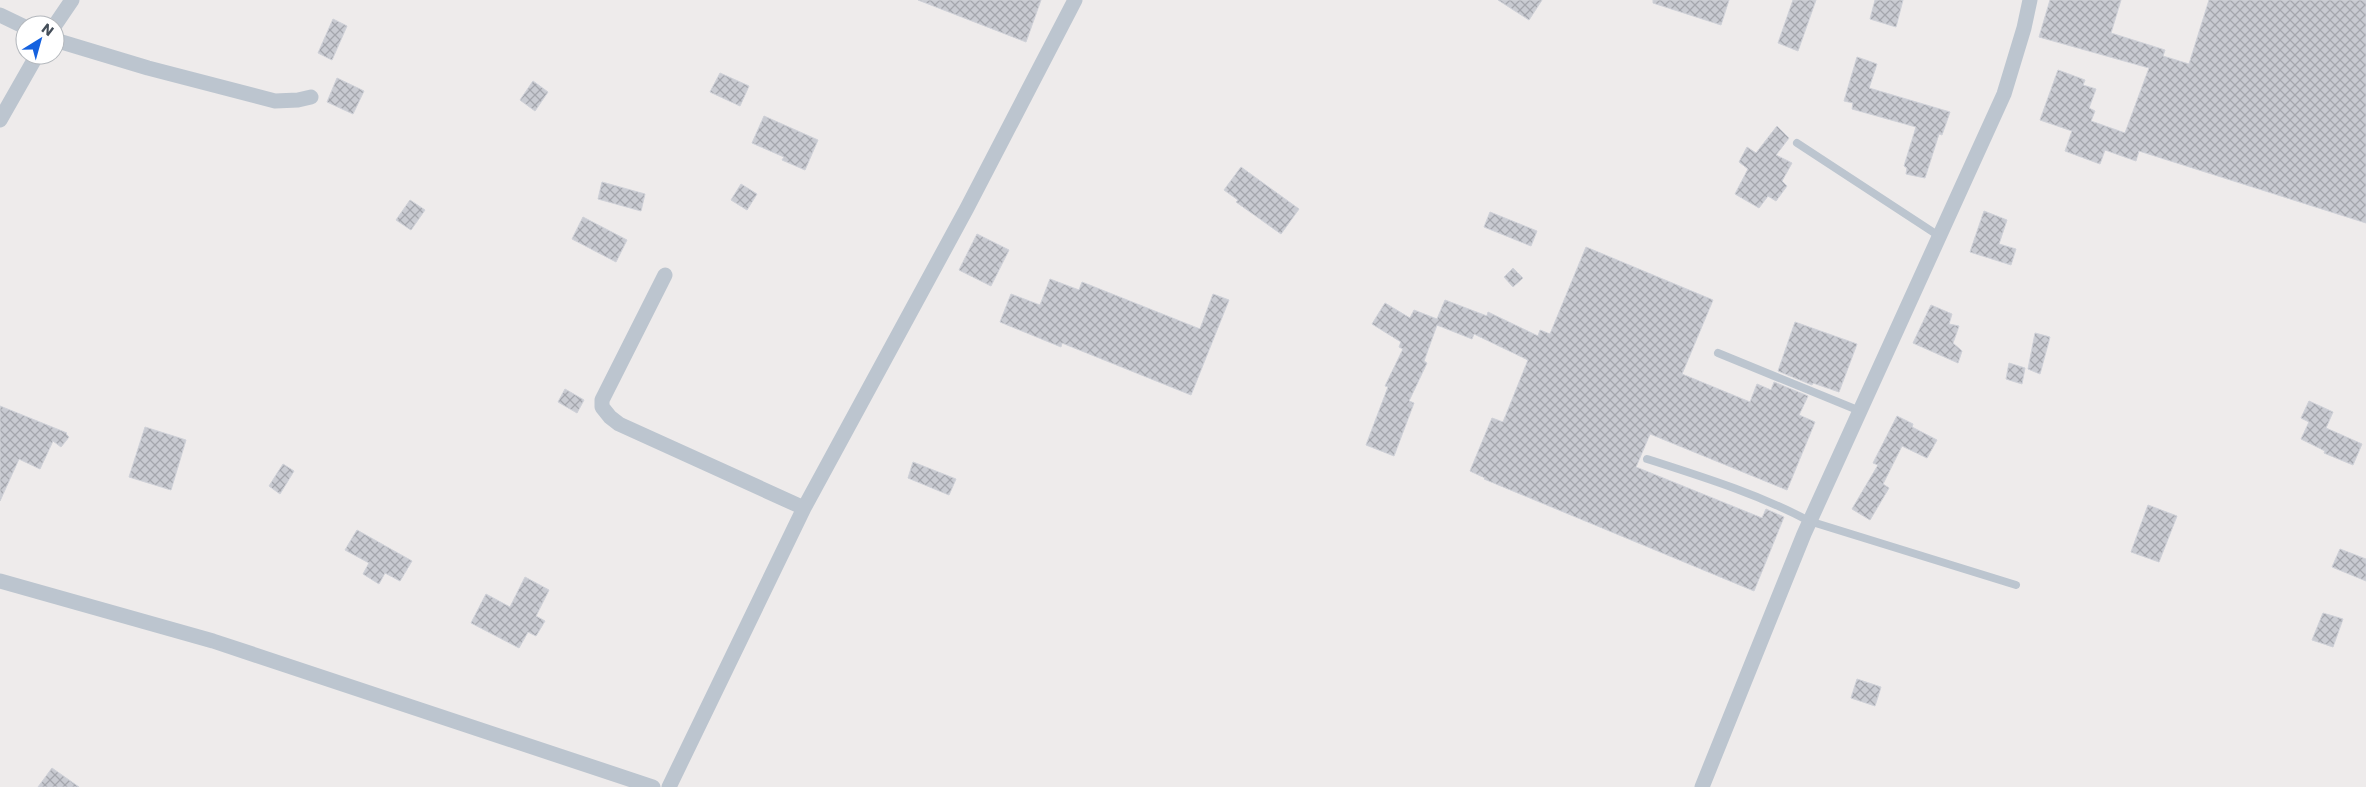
<svg xmlns="http://www.w3.org/2000/svg" width="2366" height="787" font-family="Poppins,sans-serif">
<defs>
<pattern id="building-cross-hatch" width="8" height="8" patternUnits="userSpaceOnUse" patternTransform="scale(1.25)"><rect width="8" height="8" fill="#c8cad1"/><path d="M0 0l8 8M0 8l8-8" fill="none" stroke="#a4a6ad"/></pattern>
</defs>
<rect width="100%" height="100%" fill="#eeebeb"/>
<path fill="url(#building-cross-hatch)" stroke="#cfd1d8" d="M918 0H1041L1026 42Z
M1498 0H1542L1529 20Z
M1653 0H1729L1721 25 1653 3Z
M1793 0H1816L1798 51 1778 43Z
M1875 0H1903L1896 27 1870 19Z
M2050 0H2121L2111 33 2165 50 2163 56 2189 64 2209 0H2366V223L2139 151 2136 161 2105 150 2100 164 2065 151 2072 131 2040 120 2058 70 2085 80 2083 85 2096 89 2089 108 2095 111 2091 121 2125 133 2149 68 2039 37Z
M333 19 347 26 332 60 318 53Z
M1857 57 1877 64 1869 88 1950 112 1942 135 1939 134 1925 178 1906 174 1907 168 1904 166 1916 127 1852 109 1853 103 1844 101Z
M720 73 749 86 740 106 710 92Z
M337 78 364 91 353 114 327 102Z
M533 81 548 92 535 111 520 100Z
M764 116 818 140 805 170 782 160 784 157 752 143Z
M1777 126 1789 138 1776 155 1792 163 1782 181 1787 186 1776 201 1768 196 1759 208 1735 194 1748 169 1739 162 1747 147 1756 153Z
M1241 167 1299 209 1281 234 1236 202 1238 200 1224 190Z
M602 182 645 194 641 211 598 199Z
M741 184 757 194 747 210 731 200Z
M410 200 425 210 411 230 396 220Z
M1984 211 2007 220 1999 244 2016 249 2011 265 1970 252Z
M1490 212 1537 231 1531 246 1484 227Z
M583 217 627 240 616 262 572 239Z
M977 234 1009 250 991 286 959 270Z
M1586 247 1713 300 1682 374 1750 402 1757 384 1771 390 1774 382 1808 396 1799 415 1815 422 1787 490 1650 434 1636 467 1762 518 1766 509 1784 517 1754 591 1484 479 1485 478 1470 471 1492 418 1503 422 1528 360 1474 334 1472 339 1437 325 1424 361 1427 363 1409 401 1414 403 1394 456 1366 445 1388 387 1385 386 1403 349 1399 347 1401 342 1372 324 1385 303 1410 318 1414 310 1437 319 1445 300 1487 316 1488 312 1538 336 1540 330 1550 334Z
M1513 268 1523 278 1513 287 1504 277Z
M1050 279 1079 290 1082 282 1200 329 1213 294 1229 300 1191 395 1062 343 1061 347 1000 322 1011 294 1040 305Z
M1931 305 1952 314 1949 324 1959 326 1953 343 1962 351 1958 363 1913 343Z
M1795 322 1857 344 1839 392 1813 383 1812 385 1778 371Z
M2035 333 2050 337 2040 374 2028 369Z
M2009 363 2025 368 2022 384 2006 379Z
M565 389 584 400 577 413 558 402Z
M2309 401 2333 412 2326 428 2362 444 2353 465 2324 453 2325 451 2301 439 2309 422 2301 418Z
M0 406 67 433 66 434 69 437 61 447 53 441 40 469 19 459 0 501Z
M1897 416 1913 424 1912 427 1937 440 1927 458 1902 446 1883 484 1889 488 1870 520 1852 509 1878 465 1873 463Z
M145 427 186 440 171 490 129 477Z
M913 462 956 479 949 495 908 478Z
M283 464 294 471 280 494 269 486Z
M2148 505 2177 516 2159 562 2131 552Z
M357 530 412 561 400 581 385 573 379 584 363 574 369 563 345 550Z
M2340 549 2366 559V581L2332 567Z
M525 577 549 590 536 616 545 621 536 636 528 632 519 648 471 623 486 594 510 607Z
M2323 613 2343 619 2333 647 2312 640Z
M1857 679 1881 687 1875 706 1851 698Z
M52 768 79 787H38Z"/>
<g fill="none" stroke-linecap="round" stroke-linejoin="round">
<path stroke="#bcc5cf" stroke-width="8" d="M1797 143 1939 236
M1718 353 1860 411
M1647 459C1703 477 1758 494 1809 521L2016 585"/>
<path stroke="#bcc5cf" stroke-width="15" d="M0 15 25 27
M55 25 72 0
M55 40 148 68 275 101 298 100 311 97
M0 120 37 55
M665 275 602 400V407L610 417 619 424 804 508
M0 581 213 641 653 787
M669 787 804 508 967 208 1075 0
M1702 787 1804 534 2004 94 2024 28 2030 0"/>
</g>
<g transform="translate(40 40) rotate(37)"><circle r="24" fill="#ffffff" stroke="#b4b8bd"/>
<path d="M0-4L9 19L0 12L-9 19Z" fill="#1461df"/>
<text y="-8" font-size="14" font-weight="bold" text-anchor="middle" fill="#444e59">N</text>
</g>
</svg>
